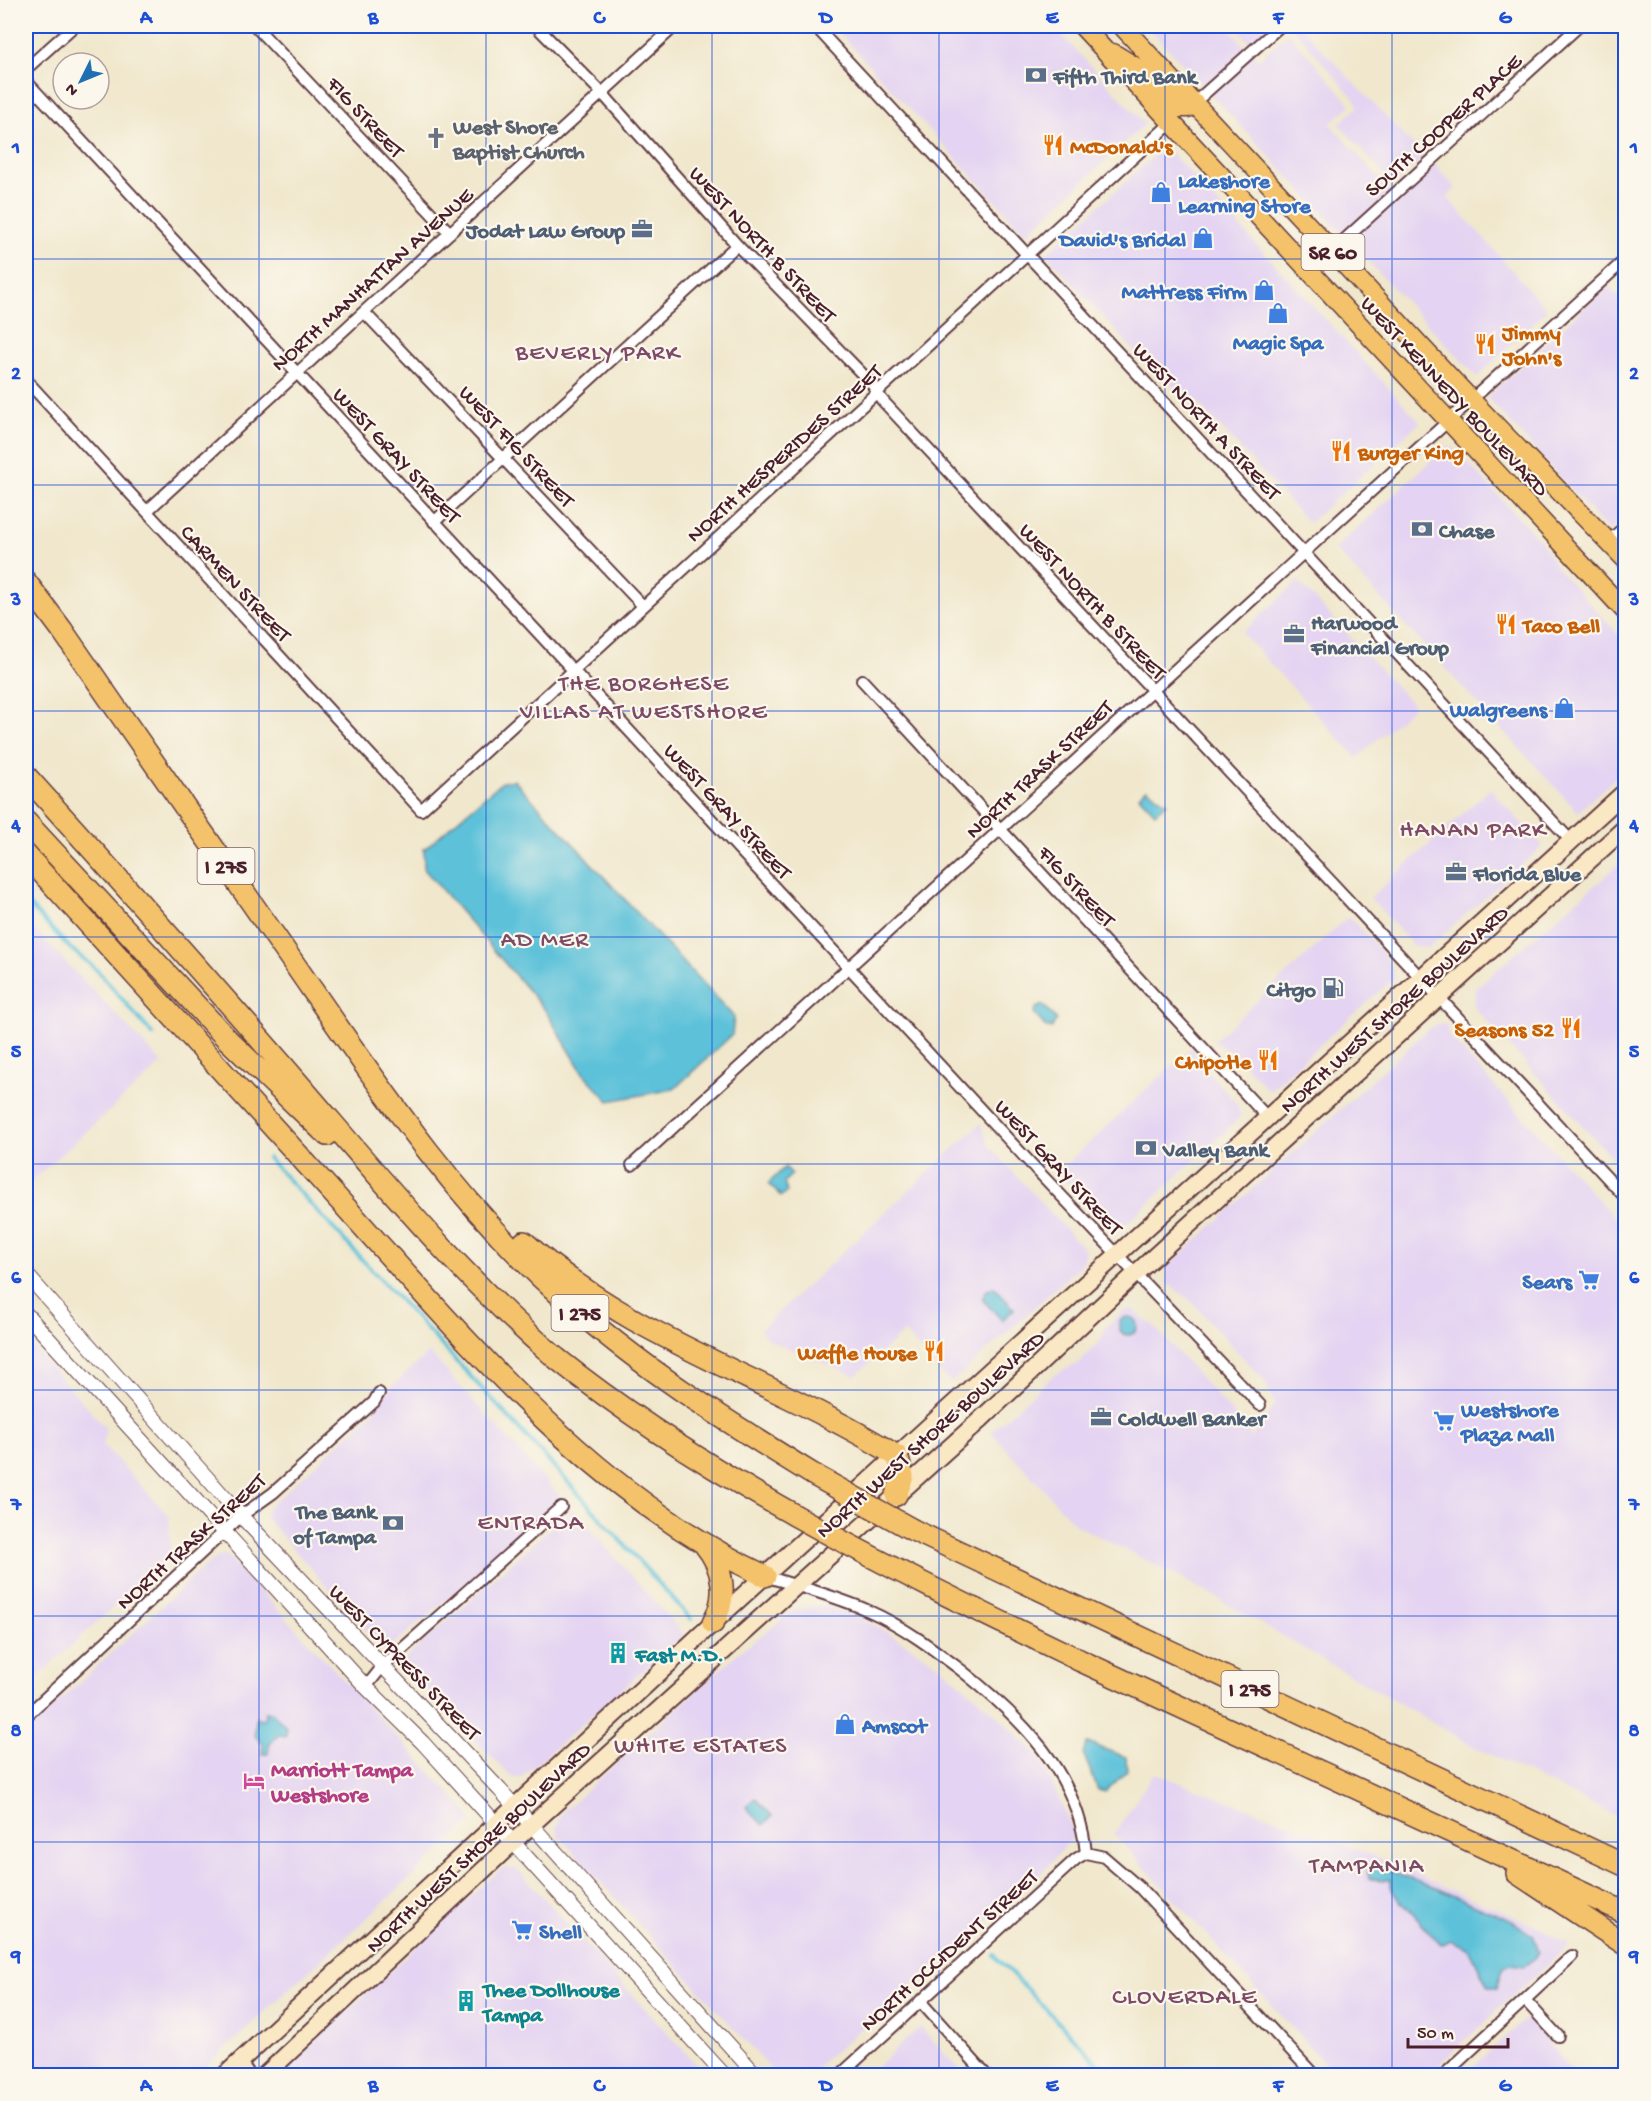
<svg xmlns="http://www.w3.org/2000/svg" width="1651" height="2101" font-family="'Gochi Hand',sans-serif">
<rect width="100%" height="100%" fill="#fbf7ec"/>
<filter id="ink" filterUnits="userSpaceOnUse"><feTurbulence type="fractalNoise" baseFrequency=".0167" numOctaves="2"/><feDisplacementMap in="SourceGraphic" scale="12" xChannelSelector="R" yChannelSelector="G"/><feConvolveMatrix kernelMatrix="1 2 1 2 8 2 1 2 1" color-interpolation-filters="sRGB"/></filter>
<filter id="wash" filterUnits="userSpaceOnUse"><feTurbulence type="fractalNoise" baseFrequency=".008" numOctaves="4" result="noise"/><feDisplacementMap in="SourceGraphic" scale="24" xChannelSelector="R" yChannelSelector="G"/><feGaussianBlur stdDeviation="1.35" result="paint"/><feColorMatrix in="noise" values="0 0 0 0 0 0 0 0 0 0 0 0 0 0 0 0 0 1.4 0 .05"/><feComposite in="paint" operator="in"/></filter>
<g filter="url(#wash)">
<rect width="100%" height="100%" fill="#f0e7cc"/>
<path fill="#e4d3f2" d="M833 26H1053L1145 124 1026 234Z
M1147 26H1226L1258 60 1289 33 1351 105 1330 124 1397 198 1435 165 1456 188 1447 197 1547 310 1477 377Z
M1235 26H1269L1250 43Z
M1290 26H1300L1424 157 1394 185 1339 124 1357 108V102L1294 29 1288 27Z
M1165 146 1420 422 1309 523 1191 395 1160 379 1046 254Z
M1608 286 1625 303V516L1609 531 1487 397Z
M1447 446 1455 449 1542 543 1557 568 1625 642V769L1578 812 1335 549Z
M1298 581 1414 706 1357 758 1242 633Z
M1490 789 1543 846 1428 948 1413 945 1370 898Z
M1625 859V1172L1474 1007 1475 989Z
M1349 916 1381 951 1393 970 1395 977 1269 1091 1240 1060 1214 1041Z
M27 922 162 1063 26 1186V923Z
M1442 1023 1447 1026 1448 1035 1622 1226 1625 1225V1820L1475 1747 1185 1580 1076 1525 991 1432 1055 1374 1079 1363 1102 1339 1105 1328 1123 1311 1133 1309 1145 1321 1152 1324 1247 1429 1251 1438 1275 1404 1264 1380 1190 1300 1167 1283V1267L1431 1027Z
M1192 1047 1200 1063 1236 1103 1240 1114 1239 1118 1123 1227 1111 1226 1057 1173Z
M981 1123 989 1146 1086 1251 1083 1263 951 1383 904 1332 855 1376 769 1340 760 1330Z
M26 1339 106 1429 103 1445 169 1516 170 1555 26 1687Z
M429 1352 564 1501 385 1651 265 1517 268 1508 373 1413 382 1396Z
M572 1509 684 1635 523 1776 515 1778 509 1775 435 1697 399 1664Z
M227 1555 470 1815 471 1822 196 2075H26V1732L206 1565 219 1556Z
M814 1606H828L867 1621 906 1644 941 1667 997 1715 1041 1759 1075 1835 1036 1879 807 2075 777 2076 558 1835 556 1827 563 1812 737 1654 795 1610Z
M1154 1773 1371 1855 1534 1925 1569 1945 1427 2075H1336L1114 1834Z
M502 1868 517 1869 706 2075H278Z
M1528 2017 1574 2075H1464Z
M920 2027 964 2075H868Z"/>
<path fill="#5bc1d9" stroke="#527082" stroke-width="1.5" d="M514 780 734 1017 732 1035 674 1089 609 1101 583 1073 545 1010 424 869V849L502 782Z
M1147 789 1167 803 1155 813 1139 796Z
M1043 1005 1056 1019 1052 1028H1047L1034 1014 1036 1008Z
M785 1167 792 1174 784 1182 787 1192 781 1196 768 1184Z
M994 1287 1014 1309 1002 1320 982 1299 986 1291Z
M1119 1326a9 9 0 1 1 18 0a9 9 0 1 1-18 0Z
M265 1712 273 1713 286 1727V1736L278 1735 269 1745 268 1754H262L263 1744 255 1735 256 1718 264 1719Z
M1087 1743 1126 1757 1127 1771 1105 1792 1098 1790 1083 1753Z
M755 1798 772 1816 763 1825 746 1807Z
M1377 1867 1438 1889 1512 1921 1533 1935 1539 1952 1535 1958 1524 1966 1511 1964 1504 1967 1497 1987H1488L1469 1949 1451 1940 1441 1945 1391 1890V1880L1369 1879 1367 1869Z"/>
<g fill="none" stroke-linecap="round" stroke-linejoin="round">
<path stroke="#5bc1d9" stroke-width="4" d="M26 902 70 948 97 970 153 1035
M268 1158 548 1460 691 1619
M994 1955 1110 2076"/>
</g>
</g>
<g filter="url(#ink)">
<g fill="none" stroke-linecap="round" stroke-linejoin="round">
<defs>
<path id="minor" d="M255 26 450 233
M536 26 602 93 737 245 872 384 882 400 1626 1198
M815 26 1571 841
M26 69 74 26
M26 81 1034 1167 1260 1405
M1194 103 1280 26
M1332 251 1579 26
M364 312 643 606
M26 380 421 810 1171 123
M147 511 675 26
M434 522 737 245
M1606 543 1626 526
M862 680 1267 1117
M632 1165 1626 259
M765 1576C800 1587 836 1596 869 1611 903 1626 932 1648 961 1670 1020 1717 1078 1773 1086 1853
M366 1687 382 1667 561 1507
M26 1716 241 1516 273 1493 374 1402 379 1393
M1086 1853 1104 1857 1140 1888 1315 2076
M1525 2000 1558 2036
M920 2001 987 2076
M839 2076 1076 1859 1086 1853
M1443 2076 1572 1956"/>
<path id="tertiary" d="M26 1274 241 1516 500 1790 757 2076
M26 1314 366 1687 423 1743 725 2076"/>
<path id="secondary" d="M238 2063 247 2076
M224 2076 713 1623 1626 791
M264 2076 540 1817 980 1420 1134 1275 1626 827"/>
<path id="primary" d="M1082 26 1626 612
M1122 26 1472 401 1626 560
M1113 53 1144 72 1179 108H1188L1194 103"/>
<path id="motorway" d="M26 582 62 630C139 742 217 853 295 965 376 1082 454 1200 561 1296 638 1366 726 1421 814 1475
M26 776C118 878 209 980 299 1084 381 1179 460 1276 556 1358
M26 822 228 1040 327 1135
M26 855C131 971 236 1086 341 1202 467 1341 592 1495 765 1576
M524 1242C632 1340 775 1380 897 1456L903 1476 896 1495
M913 1530 1626 1866
M705 1545C724 1568 728 1597 713 1623
M1079 1660 1626 1913
M1517 1873 1626 1945"/>
</defs>
<use href="#minor" stroke="#633d43" stroke-width="14"/>
<use href="#tertiary" stroke="#633d43" stroke-width="16"/>
<use href="#secondary" stroke="#633d43" stroke-width="20"/>
<use href="#primary" stroke="#633d43" stroke-width="21"/>
<use href="#motorway" stroke="#633d43" stroke-width="24"/>
<use href="#minor" stroke="#fff" stroke-width="10"/>
<use href="#tertiary" stroke="#fff" stroke-width="14"/>
<use href="#secondary" stroke="#fae7c3" stroke-width="16"/>
<use href="#primary" stroke="#f3c26a" stroke-width="18"/>
<use href="#motorway" stroke="#f3c26a" stroke-width="21"/>
<defs>
<path id="motorway-bridge" d="M556 1358C713 1483 898 1572 1079 1660
M814 1475 913 1530"/>
</defs>
<use href="#motorway-bridge" stroke="#633d43" stroke-width="24" stroke-linecap="butt"/>
<use href="#motorway-bridge" stroke="#f3c26a" stroke-width="21"/>
</g>
</g>
<path fill="none" stroke="#1d4ed8" stroke-width="1.5" stroke-opacity="0.55" d="M259 26V2076M486 26V2076M712 26V2076M939 26V2076M1165 26V2076M1392 26V2076M26 259H1626M26 485H1626M26 711H1626M26 937H1626M26 1164H1626M26 1390H1626M26 1616H1626M26 1842H1626"/>
<defs>
<symbol id="bank-bare" viewBox="-9 -9 18 18"><path d="M-6-4H6V4H-6ZM0-2.3a2.3 2.3 0 1 0 0 4.6a2.3 2.3 0 1 0 0-4.6Z" fill="#5c6f8a" stroke="#fbf7ec" stroke-width="2.5" paint-order="stroke"/></symbol>
<symbol id="church-bare" viewBox="-9 -9 18 18"><path d="M-1.2-6h2.4v3.5h3.3v2.4h-3.3V6h-2.4V-.1h-3.3v-2.4h3.3Z" fill="#6b7280" stroke="#fbf7ec" stroke-width="2.5" paint-order="stroke"/></symbol>
<symbol id="restaurant-bare" viewBox="-9 -9 18 18"><path d="M-5-6h1v4h1v-4h1v4h1v-4h1v5L-1.5 .5V6h-2V.5L-5-1ZM5-6V6H3V1.5H1.5Q1.5-4 5-6Z" fill="#e8710a" stroke="#fbf7ec" stroke-width="2.5" paint-order="stroke"/></symbol>
<symbol id="shop-bare" viewBox="-9 -9 18 18"><path d="M-5-2.5h2.3a2.7 3.5 0 0 1 5.4 0H5L5.5 6h-11ZM-1.5-2.5h3a1.5 2.3 0 0 0-3 0Z" fill="#3f7fe0" stroke="#fbf7ec" stroke-width="2.5" paint-order="stroke"/></symbol>
<symbol id="office-bare" viewBox="-9 -9 18 18"><path d="M-6-3h4V-5.5h4V-3h4V5H-6ZM-1-4.5V-3h2v-1.5ZM-6 0V1H6V0Z" fill="#5c6f8a" stroke="#fbf7ec" stroke-width="2.5" paint-order="stroke"/></symbol>
<symbol id="fuel-bare" viewBox="-9 -9 18 18"><path d="M-5.5-6h7V0h2V4h1.3V-2.5L3-4.5l.8-.8L6-3V5H2.5V1h-1V6h-7ZM-4.2-4.7v3.2H.2V-4.7Z" fill="#5c6f8a" stroke="#fbf7ec" stroke-width="2.5" paint-order="stroke"/></symbol>
<symbol id="supermarket-bare" viewBox="-9 -9 18 18"><path d="M-6-5.5h2.5l.6 2H6L4.5 2H-2.5L-4.4-4H-6ZM-1.5 3.2a1.3 1.3 0 1 0 .1 0ZM3 3.2a1.3 1.3 0 1 0 .1 0Z" fill="#3f7fe0" stroke="#fbf7ec" stroke-width="2.5" paint-order="stroke"/></symbol>
<symbol id="building-bare" viewBox="-9 -9 18 18"><path d="M-4-6H4V6H1V3H-1V6H-4ZM-2.5-4.3h1.7v1.8h-1.7ZM.8-4.3h1.7v1.8H.8ZM-2.5-1h1.7V.8h-1.7ZM.8-1h1.7V.8H.8Z" fill="#0f9aa8" stroke="#fbf7ec" stroke-width="2.5" paint-order="stroke"/></symbol>
<symbol id="hotel-bare" viewBox="-9 -9 18 18"><path d="M-6-4.5h1.5V1H6V5H4.5V3h-9V5H-6ZM-4 0a1.8 1.8 0 1 1 3.6 0ZM.5 0V-2.5h3Q6-2.5 6 0Z" fill="#d1479c" stroke="#fbf7ec" stroke-width="2.5" paint-order="stroke"/></symbol>
</defs>
<g fill-rule="evenodd">
<use href="#bank-bare" x="1021" y="60" width="30" height="30"/>
<use href="#church-bare" x="421" y="123" width="30" height="30"/>
<use href="#restaurant-bare" x="1038" y="130" width="30" height="30"/>
<use href="#shop-bare" x="1146" y="177" width="30" height="30"/>
<use href="#office-bare" x="627" y="214" width="30" height="30"/>
<use href="#shop-bare" x="1188" y="223" width="30" height="30"/>
<use href="#shop-bare" x="1249" y="275" width="30" height="30"/>
<use href="#shop-bare" x="1263" y="298" width="30" height="30"/>
<use href="#restaurant-bare" x="1470" y="329" width="30" height="30"/>
<use href="#restaurant-bare" x="1326" y="436" width="30" height="30"/>
<use href="#bank-bare" x="1407" y="514" width="30" height="30"/>
<use href="#restaurant-bare" x="1491" y="609" width="30" height="30"/>
<use href="#office-bare" x="1279" y="619" width="30" height="30"/>
<use href="#shop-bare" x="1549" y="693" width="30" height="30"/>
<use href="#office-bare" x="1441" y="857" width="30" height="30"/>
<use href="#fuel-bare" x="1318" y="973" width="30" height="30"/>
<use href="#restaurant-bare" x="1556" y="1013" width="30" height="30"/>
<use href="#restaurant-bare" x="1253" y="1045" width="30" height="30"/>
<use href="#bank-bare" x="1131" y="1133" width="30" height="30"/>
<use href="#supermarket-bare" x="1574" y="1265" width="30" height="30"/>
<use href="#restaurant-bare" x="919" y="1336" width="30" height="30"/>
<use href="#office-bare" x="1086" y="1402" width="30" height="30"/>
<use href="#supermarket-bare" x="1429" y="1406" width="30" height="30"/>
<use href="#bank-bare" x="378" y="1508" width="30" height="30"/>
<use href="#building-bare" x="603" y="1638" width="30" height="30"/>
<use href="#shop-bare" x="830" y="1709" width="30" height="30"/>
<use href="#hotel-bare" x="239" y="1766" width="30" height="30"/>
<use href="#supermarket-bare" x="507" y="1915" width="30" height="30"/>
<use href="#building-bare" x="451" y="1986" width="30" height="30"/>
</g>
<g text-anchor="middle" stroke-width="4.5" stroke-linejoin="round" paint-order="stroke">
<g fill="#fbf7ec" stroke="#7f6065" stroke-width="1.5">
<rect x="1301.5" y="234" width="63" height="36" rx="4.5"/>
<rect x="197.5" y="848" width="57" height="36" rx="4.5"/>
<rect x="551.5" y="1295" width="57" height="36" rx="4.5"/>
<rect x="1221.5" y="1671" width="57" height="36" rx="4.5"/>
</g>
<g font-size="21" font-weight="bold" fill="#4a1f2b">
<text x="1333" y="259">SR 60</text>
<text x="226" y="873">I 275</text>
<text x="580" y="1320">I 275</text>
<text x="1250" y="1696">I 275</text>
</g>
<g font-size="22" font-weight="bold" fill="#4e5e75" stroke="#fbf7ec" text-anchor="start">
<text x="1053" y="83">Fifth Third Bank</text>
<text x="625" y="237" text-anchor="end">Jodat Law Group</text>
<text x="1439" y="537">Chase</text>
<text x="1311" y="629">Harwood<tspan x="1311" dy="25">Financial Group</tspan></text>
<text x="1473" y="880">Florida Blue</text>
<text x="1316" y="996" text-anchor="end">Citgo</text>
<text x="1163" y="1156">Valley Bank</text>
<text x="1118" y="1425">Coldwell Banker</text>
<text x="376" y="1518" text-anchor="end">The Bank<tspan x="376" dy="25">of Tampa</tspan></text>
</g>
<g font-size="22" fill="#4a1f2b" stroke="#fbf7ec">
<text transform="translate(367 116) rotate(47)" y="8">FIG STREET</text>
<text transform="translate(1442 124) rotate(-42)" y="8">SOUTH COOPER PLACE</text>
<text transform="translate(764 243) rotate(47)" y="8">WEST NORTH B STREET</text>
<text transform="translate(371 278) rotate(-42)" y="8">NORTH MANHATTAN AVENUE</text>
<text transform="translate(1456 395) rotate(47)" y="8">WEST KENNEDY BOULEVARD</text>
<text transform="translate(1208 420) rotate(47)" y="8">WEST NORTH A STREET</text>
<text transform="translate(518 445) rotate(47)" y="8">WEST FIG STREET</text>
<text transform="translate(783 452) rotate(-42)" y="8">NORTH HESPERIDES STREET</text>
<text transform="translate(398 454) rotate(47)" y="8">WEST GRAY STREET</text>
<text transform="translate(237 582) rotate(47)" y="8">CARMEN STREET</text>
<text transform="translate(1094 600) rotate(47)" y="8">WEST NORTH B STREET</text>
<text transform="translate(1038 768) rotate(-43)" y="8">NORTH TRASK STREET</text>
<text transform="translate(729 810) rotate(47)" y="8">WEST GRAY STREET</text>
<text transform="translate(1078 885) rotate(47)" y="8">FIG STREET</text>
<text transform="translate(1393 1008) rotate(-42)" y="8">NORTH WEST SHORE BOULEVARD</text>
<text transform="translate(1060 1166) rotate(47)" y="8">WEST GRAY STREET</text>
<text transform="translate(929 1433) rotate(-42)" y="8">NORTH WEST SHORE BOULEVARD</text>
<text transform="translate(190 1540) rotate(-42)" y="8">NORTH TRASK STREET</text>
<text transform="translate(406 1661) rotate(46)" y="8">WEST CYPRESS STREET</text>
<text transform="translate(477 1846) rotate(-43)" y="8">NORTH WEST SHORE BOULEVARD</text>
<text transform="translate(948 1949) rotate(-42)" y="8">NORTH OCCIDENT STREET</text>
</g>
<g font-size="22" font-weight="bold" fill="#5b616d" stroke="#fbf7ec" text-anchor="start">
<text x="453" y="133">West Shore<tspan x="453" dy="25">Baptist Church</tspan></text>
</g>
<g font-size="22" font-weight="bold" fill="#c56008" stroke="#fbf7ec" text-anchor="start">
<text x="1070" y="153">McDonald's</text>
<text x="1502" y="339">Jimmy<tspan x="1502" dy="25">John's</tspan></text>
<text x="1358" y="459">Burger King</text>
<text x="1523" y="632">Taco Bell</text>
<text x="1554" y="1036" text-anchor="end">Seasons 52</text>
<text x="1251" y="1068" text-anchor="end">Chipotle</text>
<text x="917" y="1359" text-anchor="end">Waffle House</text>
</g>
<g font-size="22" font-weight="bold" fill="#366cbe" stroke="#fbf7ec" text-anchor="start">
<text x="1178" y="187">Lakeshore<tspan x="1178" dy="25">Learning Store</tspan></text>
<text x="1186" y="246" text-anchor="end">David's Bridal</text>
<text x="1247" y="298" text-anchor="end">Mattress Firm</text>
<text x="1278" y="349" text-anchor="middle">Magic Spa</text>
<text x="1547" y="716" text-anchor="end">Walgreens</text>
<text x="1572" y="1288" text-anchor="end">Sears</text>
<text x="1461" y="1416">Westshore<tspan x="1461" dy="25">Plaza Mall</tspan></text>
<text x="862" y="1732">Amscot</text>
<text x="539" y="1938">Shell</text>
</g>
<g font-size="22" font-weight="bold" fill="#0d838f" stroke="#fbf7ec" text-anchor="start">
<text x="635" y="1661">Fast M.D.</text>
<text x="483" y="1996">Thee Dollhouse<tspan x="483" dy="25">Tampa</tspan></text>
</g>
<g font-size="22" font-weight="bold" fill="#b23c85" stroke="#fbf7ec" text-anchor="start">
<text x="271" y="1776">Marriott Tampa<tspan x="271" dy="25">Westshore</tspan></text>
</g>
<g font-size="24" letter-spacing="1.5" fill="#7d4a67" stroke="#fbf7ec">
<text x="598" y="359">BEVERLY PARK</text>
<text x="644" y="690">THE BORGHESE<tspan x="644" dy="28">VILLAS AT WESTSHORE</tspan></text>
<text x="1473" y="836">HANAN PARK</text>
<text x="545" y="946">AD MER</text>
<text x="531" y="1529">ENTRADA</text>
<text x="701" y="1752">WHITE ESTATES</text>
<text x="1367" y="1872">TAMPANIA</text>
<text x="1185" y="2003">CLOVERDALE</text>
</g>
</g>
<rect width="1651" height="2101" fill="none" stroke="#fbf7ec" stroke-width="66"/>
<g transform="translate(81 81) rotate(227)"><circle r="28" fill="#fbf7ec" stroke="#b4a19f" stroke-width="1.5"/>
<path d="M0-4.5L10 22L0 15L-10 22Z" fill="#1f6fb2"/>
<text y="-9" font-size="16" font-weight="bold" text-anchor="middle" fill="#4a1f2b">N</text>
</g>
<path d="M1408 2038v9h100v-9" fill="none" stroke="#4a1f2b" stroke-width="3"/>
<text x="1417" y="2038" font-size="18" fill="#4a1f2b" stroke="#fbf7ec" stroke-width="4.5" paint-order="stroke">50 m</text>
<rect x="33" y="33" width="1585" height="2035" fill="none" stroke="#1d4ed8" stroke-width="2"/>
<g font-size="20" text-anchor="middle" font-weight="bold" fill="#1d4ed8">
<text x="146" y="23">A</text>
<text x="373" y="23">B</text>
<text x="599" y="23">C</text>
<text x="826" y="23">D</text>
<text x="1052" y="23">E</text>
<text x="1278" y="23">F</text>
<text x="1505" y="23">G</text>
<text x="16" y="153">1</text>
<text x="1634" y="153">1</text>
<text x="16" y="379">2</text>
<text x="1634" y="379">2</text>
<text x="16" y="605">3</text>
<text x="1634" y="605">3</text>
<text x="16" y="831">4</text>
<text x="1634" y="831">4</text>
<text x="16" y="1057">5</text>
<text x="1634" y="1057">5</text>
<text x="16" y="1283">6</text>
<text x="1634" y="1283">6</text>
<text x="16" y="1510">7</text>
<text x="1634" y="1510">7</text>
<text x="16" y="1736">8</text>
<text x="1634" y="1736">8</text>
<text x="16" y="1962">9</text>
<text x="1634" y="1962">9</text>
<text x="146" y="2091">A</text>
<text x="373" y="2091">B</text>
<text x="599" y="2091">C</text>
<text x="826" y="2091">D</text>
<text x="1052" y="2091">E</text>
<text x="1278" y="2091">F</text>
<text x="1505" y="2091">G</text>
</g>
</svg>
